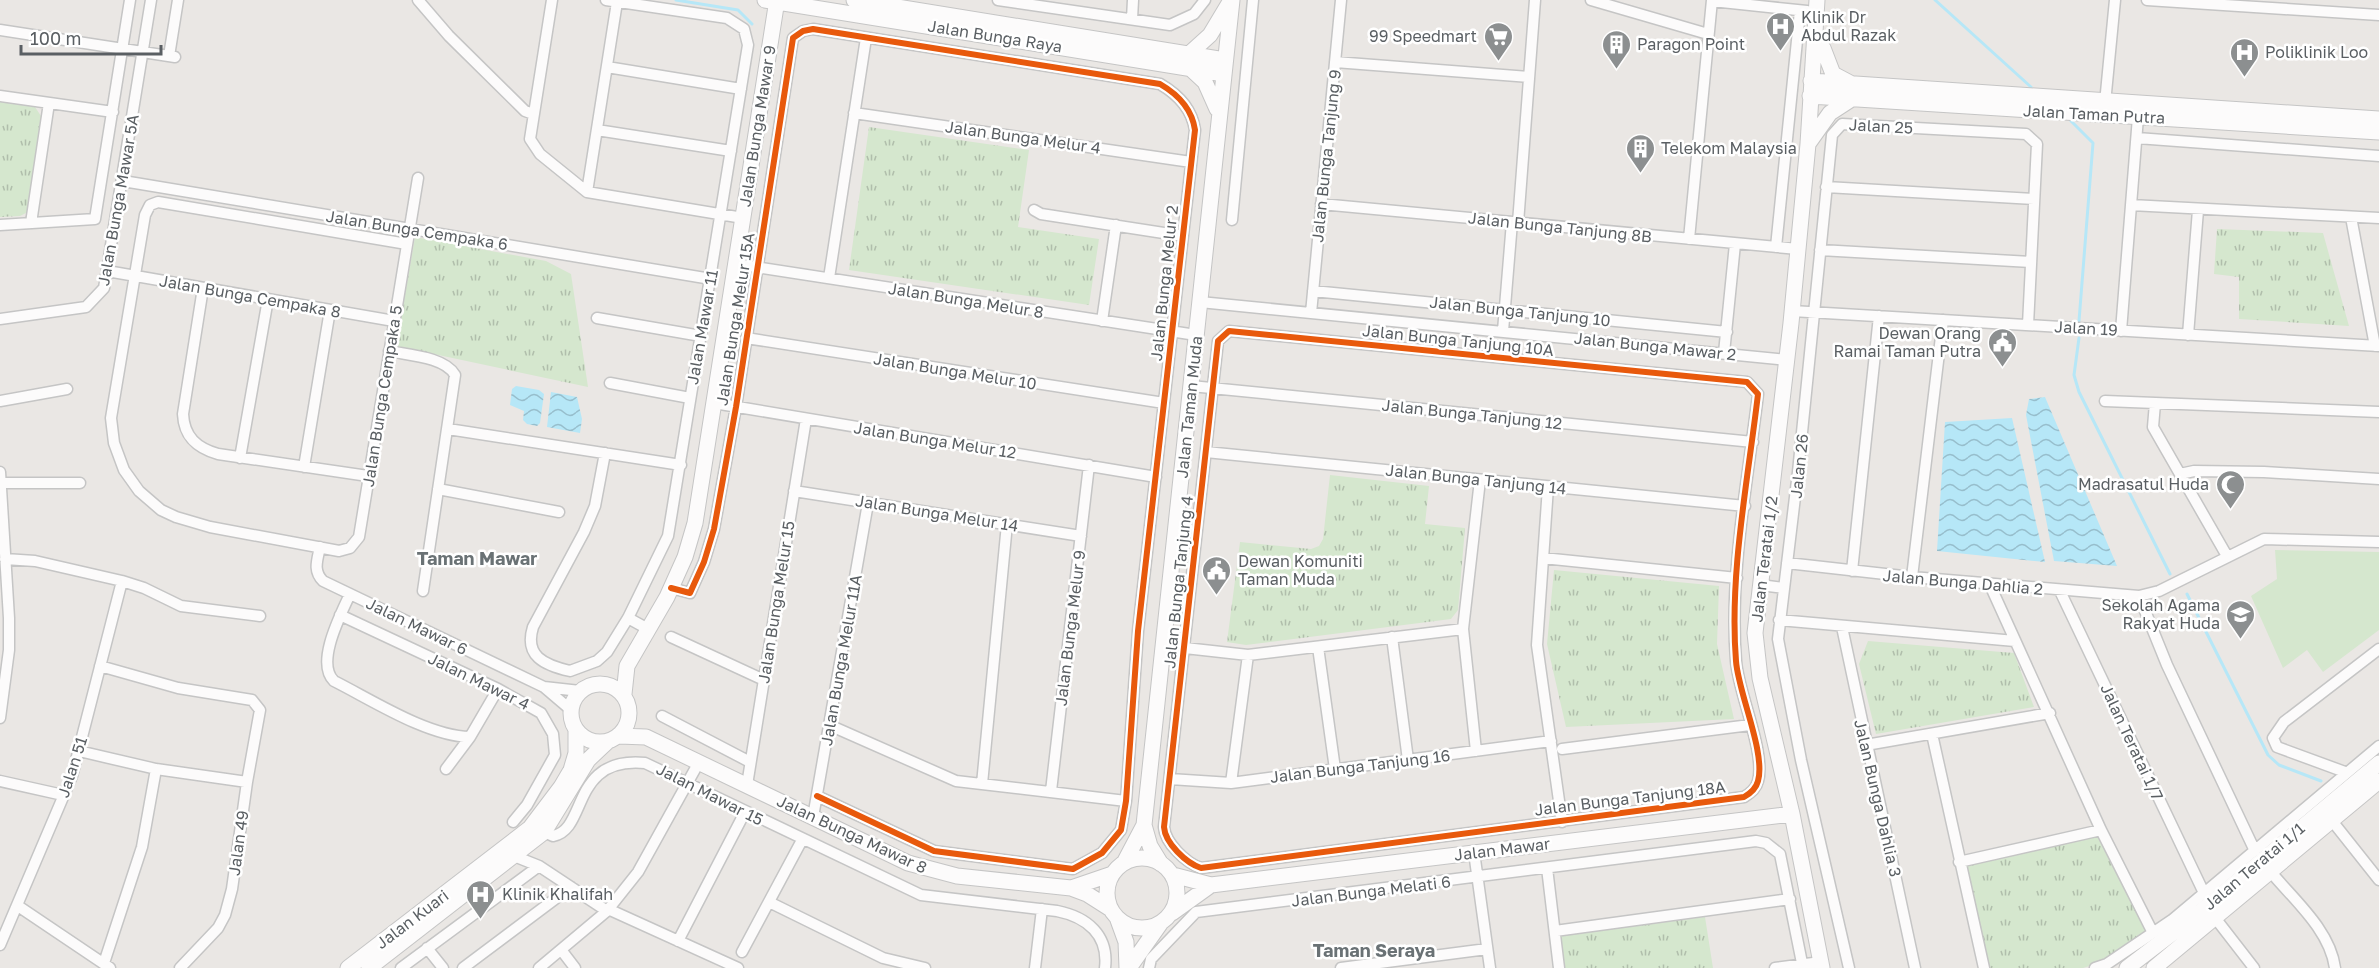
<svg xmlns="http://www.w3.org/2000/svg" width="2379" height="968" font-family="'Golos Text',sans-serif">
<defs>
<pattern id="park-tufts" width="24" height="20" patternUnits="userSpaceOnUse" patternTransform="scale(1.5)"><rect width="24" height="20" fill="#d5e7ce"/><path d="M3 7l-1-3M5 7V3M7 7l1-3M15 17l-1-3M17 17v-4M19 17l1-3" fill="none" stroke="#b0beab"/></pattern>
<pattern id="water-waves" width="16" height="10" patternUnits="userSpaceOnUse" patternTransform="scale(1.5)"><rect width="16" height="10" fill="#b6e7f7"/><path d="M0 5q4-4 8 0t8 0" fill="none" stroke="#97becc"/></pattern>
</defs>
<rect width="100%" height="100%" fill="#eae7e4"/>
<path fill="#d5e7ce" d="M2275 550 2379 552V630L2323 672 2307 650 2283 668 2251 596 2277 579Z"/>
<path fill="url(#park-tufts)" d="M0 102 35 107 41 116 28 212 20 216 0 217Z
M869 127 1029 150 1018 227 1099 239 1089 305 849 270Z
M2217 229 2323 233 2349 326 2239 319V277L2214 274Z
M415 237 546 261 571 274 588 387 396 346Z
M1330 475 1429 486 1425 524 1465 528 1458 610 1451 619 1246 645 1227 642 1240 542 1311 549 1319 546 1323 539Z
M1554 570 1719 586 1717 644 1734 719 1566 727 1547 644Z
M1868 641 2014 653 2034 707 1876 734 1859 664Z
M2099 835 2148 932 2106 961 2083 968H1988L1964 865Z
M1705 917 1713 968H1562L1559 936Z"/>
<path fill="url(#water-waves)" d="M516 386 539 390 544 394 540 423 537 426 527 424 523 420 524 411 510 405 512 389Z
M551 392 577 397 582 419 580 433 547 427Z
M2045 397 2117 566 2054 561 2026 415 2029 399Z
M2012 418 2045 562 1937 551 1945 422Z"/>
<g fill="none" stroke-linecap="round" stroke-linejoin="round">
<path stroke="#b6e7f7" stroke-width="3" d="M676 0 738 10 752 24
M1935 0 2031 87
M2071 121 2093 143 2079 321
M2079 338 2074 375 2079 392 2170 574
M2187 594 2268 755 2279 765 2321 781"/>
<defs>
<path id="street" d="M418 0 449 36 525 111 533 114
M552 0 530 139 540 154 587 192 743 218
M998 0 1170 25 1194 14 1205 0
M1591 0 1708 34
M2147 0 2379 15
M1712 1 1807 11
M1132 19 1133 0
M0 30 175 57
M169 56 178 0
M1335 62 1529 77
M607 67 741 89
M0 96 113 112
M2105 103 2115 0
M854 113 1191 162
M597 130 731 151
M2137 138 2379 156
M123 181 711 279
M1826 187 2034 199
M587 192 617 2
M1321 204 1798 249
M2131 205 2379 218
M1034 210 1041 214 1183 236
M2351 217 2375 346
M1232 220 1253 0
M31 223 49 103
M1518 223 1535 0
M0 225 95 219 130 0
M1689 239 1712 0
M407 244 158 202 150 205 145 215 111 418 114 443 124 470 139 491 161 510 176 517 210 527 339 551 350 548 359 537 418 178
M1776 247 1800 11
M1820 250 2031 262
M736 264 1196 335
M107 271 394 321
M829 278 866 38
M203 288 183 414C184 437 197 448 218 454L368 476
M1313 291 1727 332
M1200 302 1788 360
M1792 311 2379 346
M1311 313 1341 0
M597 318 701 336
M0 319 86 307 104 288 151 0
M1102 321 1116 225
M1229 331 1747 382 1758 394C1748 480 1729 574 1736 661 1738 692 1766 753 1758 781 1756 789 1751 793 1744 797L1201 868C1186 863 1165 843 1164 827L1218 341Z
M1503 331 1512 222
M2121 331 2138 117
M2188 335 2198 210
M746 338 1164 403
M389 351C408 355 445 357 455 375L423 591
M1724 353 1735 244
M610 383 690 398
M1191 386 1753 442
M0 401 67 389
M2105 401 2379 412
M714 403 1156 477
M2155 403 2153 427 2227 556
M448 429 681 465
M1206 452 1745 506
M605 453 595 506 584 532 533 627C524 656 544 665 570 671L597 661 607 652 628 618 668 536 748 45 744 29 727 18 606 0
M240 458 268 299
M304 467 330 310
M0 472 9 618V650L0 718
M2180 474 2194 471 2264 472 2379 479
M2 483H80
M1548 487 1537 645 1562 822
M438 489 559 512
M794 491 1081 536
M320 547C317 561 313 571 323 581L544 687 571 710
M1543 558 1737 578
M5 559 35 561 122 581 144 588 181 606 260 616
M1787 563 1912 577 2139 596 2159 591 2264 539 2379 542
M1852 571 1879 316
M1912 577 1943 320
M1760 585 1784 588
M1990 585 2101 830 2153 933
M671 588 690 593 704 562 714 529 736 407 793 38 803 31 813 29 1160 84C1179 95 1192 109 1195 130L1138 631 1126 801 1121 830 1102 853 1073 869 934 851 817 796
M2060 591 2204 893
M350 594C341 614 315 663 334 681 372 700 427 736 470 737
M2139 596 2167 665 2255 851
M340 615 498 689 541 713 553 734 555 755 527 805 513 822
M628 618 648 629
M1779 620 2015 641
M1842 627 1915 968
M671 637 764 680
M1392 637 1408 760
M1318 647 1335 769
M1185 648 1248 655 1463 629
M100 666 178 688 252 700 260 710 247 782 232 889 225 915 218 928 180 968
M544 687 580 691
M662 716 750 762
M829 725 956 781 1126 801
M1932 734 1984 968
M1866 745 2050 713
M1562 749 1750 725
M79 751 156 769 247 782
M1476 751 1463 629 1480 480
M446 769 470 737 498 689
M2345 772 2277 747 2273 738 2284 722 2379 649
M1170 779 1231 783 1551 741
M0 781 63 795
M1231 783 1248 655
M982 784 1007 524
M747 785 806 419
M1051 791 1089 465
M813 817 868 503
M2329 817 2379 880
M544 832 553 836C588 830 570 756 645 763L921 895 1057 911C1087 917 1109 935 1105 968
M1474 852 1490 968
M514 856 539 866 607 911
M1959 862 2101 830
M1547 868 1559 968
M2270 871C2294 900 2330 930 2335 968
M769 902 883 958 925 968
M18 906 110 968
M608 909 738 968
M2216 919 2254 968
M1555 931 1790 899
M678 941 745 812
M0 945 72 776 122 581
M427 948 443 968
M562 951 575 968
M742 952 802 840
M104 963 142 847 156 769
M401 968 539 866
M463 968 571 887
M539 968 607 911 638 872 699 762
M1035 968 1042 909
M1149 968 1151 959 1196 912 1756 841 1766 843 1780 854 1803 968
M1341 968 1487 949
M1775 968 1821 962
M1849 968 1801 760 1778 639 1798 472 1832 135 1842 124 2026 134 2037 144 2028 325
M2095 968 2107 964 2172 920 2379 746"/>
<path id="secondary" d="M765 0 1224 74
M854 0 1225 60
M1817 0 1808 144 1791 323 1755 633 1760 678 1792 814 1822 968
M1823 48 1833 74 1850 83
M1189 54 1210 35 1228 5
M1191 69 1205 82 1217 109
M1811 81 2379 119
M1810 96 2379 132
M1808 144 1830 113 1850 100
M571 713a29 29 0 1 1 58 0a29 29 0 1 1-58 0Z
M624 694 627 666 667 597 685 557 695 523 777 0
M619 736 646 737 908 863 957 876 1071 888 1087 894 1109 908
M1107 893a35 35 0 1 1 70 0a35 35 0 1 1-70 0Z
M1124 863 1144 825
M1161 864 1150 846 1144 825 1232 0
M1173 875 1211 885 1792 814
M1071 888 1112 874
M1172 913 1211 885
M1118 920 1126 942 1127 968
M348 968 530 828 561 787 571 770 576 753V729
M369 968 544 832 588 760 607 742
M1129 968 1160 924
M2127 968 2200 912 2379 763
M2154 968 2379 781"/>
</defs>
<use href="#street" stroke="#c5c5c5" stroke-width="13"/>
<use href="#secondary" stroke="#c5c5c5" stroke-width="17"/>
<use href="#street" stroke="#fcfbfb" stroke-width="10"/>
<use href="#secondary" stroke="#fcfbfb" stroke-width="15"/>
<defs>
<path id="cycleway" d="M1229 331 1747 382 1758 394C1748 480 1729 574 1736 661 1738 692 1766 753 1758 781 1756 789 1751 793 1744 797L1201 868C1186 863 1165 843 1164 827L1218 341Z
M671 588 690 593 704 562 714 529 736 407 793 38 803 31 813 29 1160 84C1179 95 1192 109 1195 130L1138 631 1126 801 1121 830 1102 853 1073 869 934 851 817 796"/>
</defs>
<use href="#cycleway" stroke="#fff" stroke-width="10"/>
<use href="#cycleway" stroke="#e8590c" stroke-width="6"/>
</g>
<defs>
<symbol id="hospital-pin" viewBox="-11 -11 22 30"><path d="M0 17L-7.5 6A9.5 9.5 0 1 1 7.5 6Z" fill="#8c8f90" stroke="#fff"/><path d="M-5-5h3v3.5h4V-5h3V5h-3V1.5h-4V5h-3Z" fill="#fff"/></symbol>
<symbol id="supermarket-pin" viewBox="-11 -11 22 30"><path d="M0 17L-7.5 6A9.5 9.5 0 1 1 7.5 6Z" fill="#8c8f90" stroke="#fff"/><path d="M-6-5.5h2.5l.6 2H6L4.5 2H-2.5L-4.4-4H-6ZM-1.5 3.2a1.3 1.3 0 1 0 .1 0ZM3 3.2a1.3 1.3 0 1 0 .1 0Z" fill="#fff"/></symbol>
<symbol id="building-pin" viewBox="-11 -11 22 30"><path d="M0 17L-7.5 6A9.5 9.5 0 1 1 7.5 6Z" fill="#8c8f90" stroke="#fff"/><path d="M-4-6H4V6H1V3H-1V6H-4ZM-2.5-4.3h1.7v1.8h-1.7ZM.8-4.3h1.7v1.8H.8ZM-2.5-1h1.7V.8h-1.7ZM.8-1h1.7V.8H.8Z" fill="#fff"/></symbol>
<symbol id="civic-pin" viewBox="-11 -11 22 30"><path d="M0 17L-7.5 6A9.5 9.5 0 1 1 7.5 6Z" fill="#8c8f90" stroke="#fff"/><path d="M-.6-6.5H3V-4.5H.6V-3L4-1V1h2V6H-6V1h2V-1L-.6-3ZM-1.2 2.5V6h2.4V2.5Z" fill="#fff"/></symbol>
<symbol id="mosque-pin" viewBox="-11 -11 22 30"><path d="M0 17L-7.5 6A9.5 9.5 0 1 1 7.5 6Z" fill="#8c8f90" stroke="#fff"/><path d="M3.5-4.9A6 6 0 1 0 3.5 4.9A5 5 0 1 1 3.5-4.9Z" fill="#fff"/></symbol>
<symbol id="school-pin" viewBox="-11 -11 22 30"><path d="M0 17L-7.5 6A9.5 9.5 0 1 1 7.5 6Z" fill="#8c8f90" stroke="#fff"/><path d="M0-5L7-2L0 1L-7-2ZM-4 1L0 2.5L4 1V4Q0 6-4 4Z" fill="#fff"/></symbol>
</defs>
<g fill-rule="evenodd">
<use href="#hospital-pin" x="1764" y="10" width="33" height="45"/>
<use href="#supermarket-pin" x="1482" y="20" width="33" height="45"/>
<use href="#building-pin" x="1600" y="28" width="33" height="45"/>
<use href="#hospital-pin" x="2228" y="36" width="33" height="45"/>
<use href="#building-pin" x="1624" y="132" width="33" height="45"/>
<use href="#civic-pin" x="1986" y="326" width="33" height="45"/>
<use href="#mosque-pin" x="2214" y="468" width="33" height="45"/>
<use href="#civic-pin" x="1200" y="554" width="33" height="45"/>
<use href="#school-pin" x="2224" y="598" width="33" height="45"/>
<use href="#hospital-pin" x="464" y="878" width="33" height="45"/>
</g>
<g text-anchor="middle" stroke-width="5" stroke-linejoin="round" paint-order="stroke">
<g font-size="16" fill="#5a5f63" stroke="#fff" text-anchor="start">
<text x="1801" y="23">Klinik Dr<tspan x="1801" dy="18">Abdul Razak</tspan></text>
<text x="1477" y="42" text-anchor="end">99 Speedmart</text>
<text x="1637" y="50">Paragon Point</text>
<text x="2265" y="58">Poliklinik Loo</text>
<text x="1661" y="154">Telekom Malaysia</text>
<text x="1981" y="339" text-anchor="end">Dewan Orang<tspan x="1981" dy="18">Ramai Taman Putra</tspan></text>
<text x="2209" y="490" text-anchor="end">Madrasatul Huda</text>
<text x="1238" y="567">Dewan Komuniti<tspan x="1238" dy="18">Taman Muda</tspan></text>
<text x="2220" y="611" text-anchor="end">Sekolah Agama<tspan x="2220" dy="18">Rakyat Huda</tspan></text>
<text x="502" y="900">Klinik Khalifah</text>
</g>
<g font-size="16" fill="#5a5f63" stroke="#fff">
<text transform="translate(995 36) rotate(9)" y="6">Jalan Bunga Raya</text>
<text transform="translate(2094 114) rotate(3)" y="6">Jalan Taman Putra</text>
<text transform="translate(757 126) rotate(-81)" y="6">Jalan Bunga Mawar 9</text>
<text transform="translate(1881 126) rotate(3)" y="6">Jalan 25</text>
<text transform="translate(1023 137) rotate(8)" y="6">Jalan Bunga Melur 4</text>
<text transform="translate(1326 156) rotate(-84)" y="6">Jalan Bunga Tanjung 9</text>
<text transform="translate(118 200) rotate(-80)" y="6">Jalan Bunga Mawar 5A</text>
<text transform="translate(1560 227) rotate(6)" y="6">Jalan Bunga Tanjung 8B</text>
<text transform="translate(417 230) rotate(9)" y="6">Jalan Bunga Cempaka 6</text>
<text transform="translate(1164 283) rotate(-84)" y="6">Jalan Bunga Melur 2</text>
<text transform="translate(250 296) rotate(10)" y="6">Jalan Bunga Cempaka 8</text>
<text transform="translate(966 300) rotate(9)" y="6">Jalan Bunga Melur 8</text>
<text transform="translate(1520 311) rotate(6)" y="6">Jalan Bunga Tanjung 10</text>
<text transform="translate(735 319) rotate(-81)" y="6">Jalan Bunga Melur 15A</text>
<text transform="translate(702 327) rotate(-80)" y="6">Jalan Mawar 11</text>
<text transform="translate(2086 328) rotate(3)" y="6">Jalan 19</text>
<text transform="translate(1458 340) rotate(6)" y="6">Jalan Bunga Tanjung 10A</text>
<text transform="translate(1655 346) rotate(6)" y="6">Jalan Bunga Mawar 2</text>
<text transform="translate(955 371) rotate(9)" y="6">Jalan Bunga Melur 10</text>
<text transform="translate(382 396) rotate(-81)" y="6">Jalan Bunga Cempaka 5</text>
<text transform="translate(1189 407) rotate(-84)" y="6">Jalan Taman Muda</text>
<text transform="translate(1472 414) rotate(6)" y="6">Jalan Bunga Tanjung 12</text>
<text transform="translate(935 440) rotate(9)" y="6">Jalan Bunga Melur 12</text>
<text transform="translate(1799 466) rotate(-84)" y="6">Jalan 26</text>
<text transform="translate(1476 479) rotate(6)" y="6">Jalan Bunga Tanjung 14</text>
<text transform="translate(937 513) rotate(9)" y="6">Jalan Bunga Melur 14</text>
<text transform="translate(1764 559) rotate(-83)" y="6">Jalan Teratai 1/2</text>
<text transform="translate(1178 582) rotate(-84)" y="6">Jalan Bunga Tanjung 4</text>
<text transform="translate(1963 582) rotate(5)" y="6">Jalan Bunga Dahlia 2</text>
<text transform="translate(776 602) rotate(-81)" y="6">Jalan Bunga Melur 15</text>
<text transform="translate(417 626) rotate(26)" y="6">Jalan Mawar 6</text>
<text transform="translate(1070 628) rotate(-83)" y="6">Jalan Bunga Melur 9</text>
<text transform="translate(841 660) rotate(-80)" y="6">Jalan Bunga Melur 11A</text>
<text transform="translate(479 681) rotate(26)" y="6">Jalan Mawar 4</text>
<text transform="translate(2132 742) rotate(65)" y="6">Jalan Teratai 1/7</text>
<text transform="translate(1360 766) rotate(-7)" y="6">Jalan Bunga Tanjung 16</text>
<text transform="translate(72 767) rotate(-72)" y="6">Jalan 51</text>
<text transform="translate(710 794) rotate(27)" y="6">Jalan Mawar 15</text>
<text transform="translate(1630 798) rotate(-7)" y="6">Jalan Bunga Tanjung 18A</text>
<text transform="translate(1878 798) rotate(77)" y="6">Jalan Bunga Dahlia 3</text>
<text transform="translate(852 834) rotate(25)" y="6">Jalan Bunga Mawar 8</text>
<text transform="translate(238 843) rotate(-82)" y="6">Jalan 49</text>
<text transform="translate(1502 849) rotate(-7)" y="6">Jalan Mawar</text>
<text transform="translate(2254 866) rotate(-40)" y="6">Jalan Teratai 1/1</text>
<text transform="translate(1371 891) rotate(-7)" y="6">Jalan Bunga Melati 6</text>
<text transform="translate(412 919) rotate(-37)" y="6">Jalan Kuari</text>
</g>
<g font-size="18" font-weight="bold" fill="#6a7275" stroke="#fff">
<text x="477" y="565">Taman Mawar</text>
<text x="1374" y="957">Taman Seraya</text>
</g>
</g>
<path d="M21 45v9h140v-9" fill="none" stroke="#5a5f63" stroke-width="3"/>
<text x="30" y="45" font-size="18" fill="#5a5f63" stroke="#ffffff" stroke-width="4.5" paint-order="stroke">100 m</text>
</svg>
